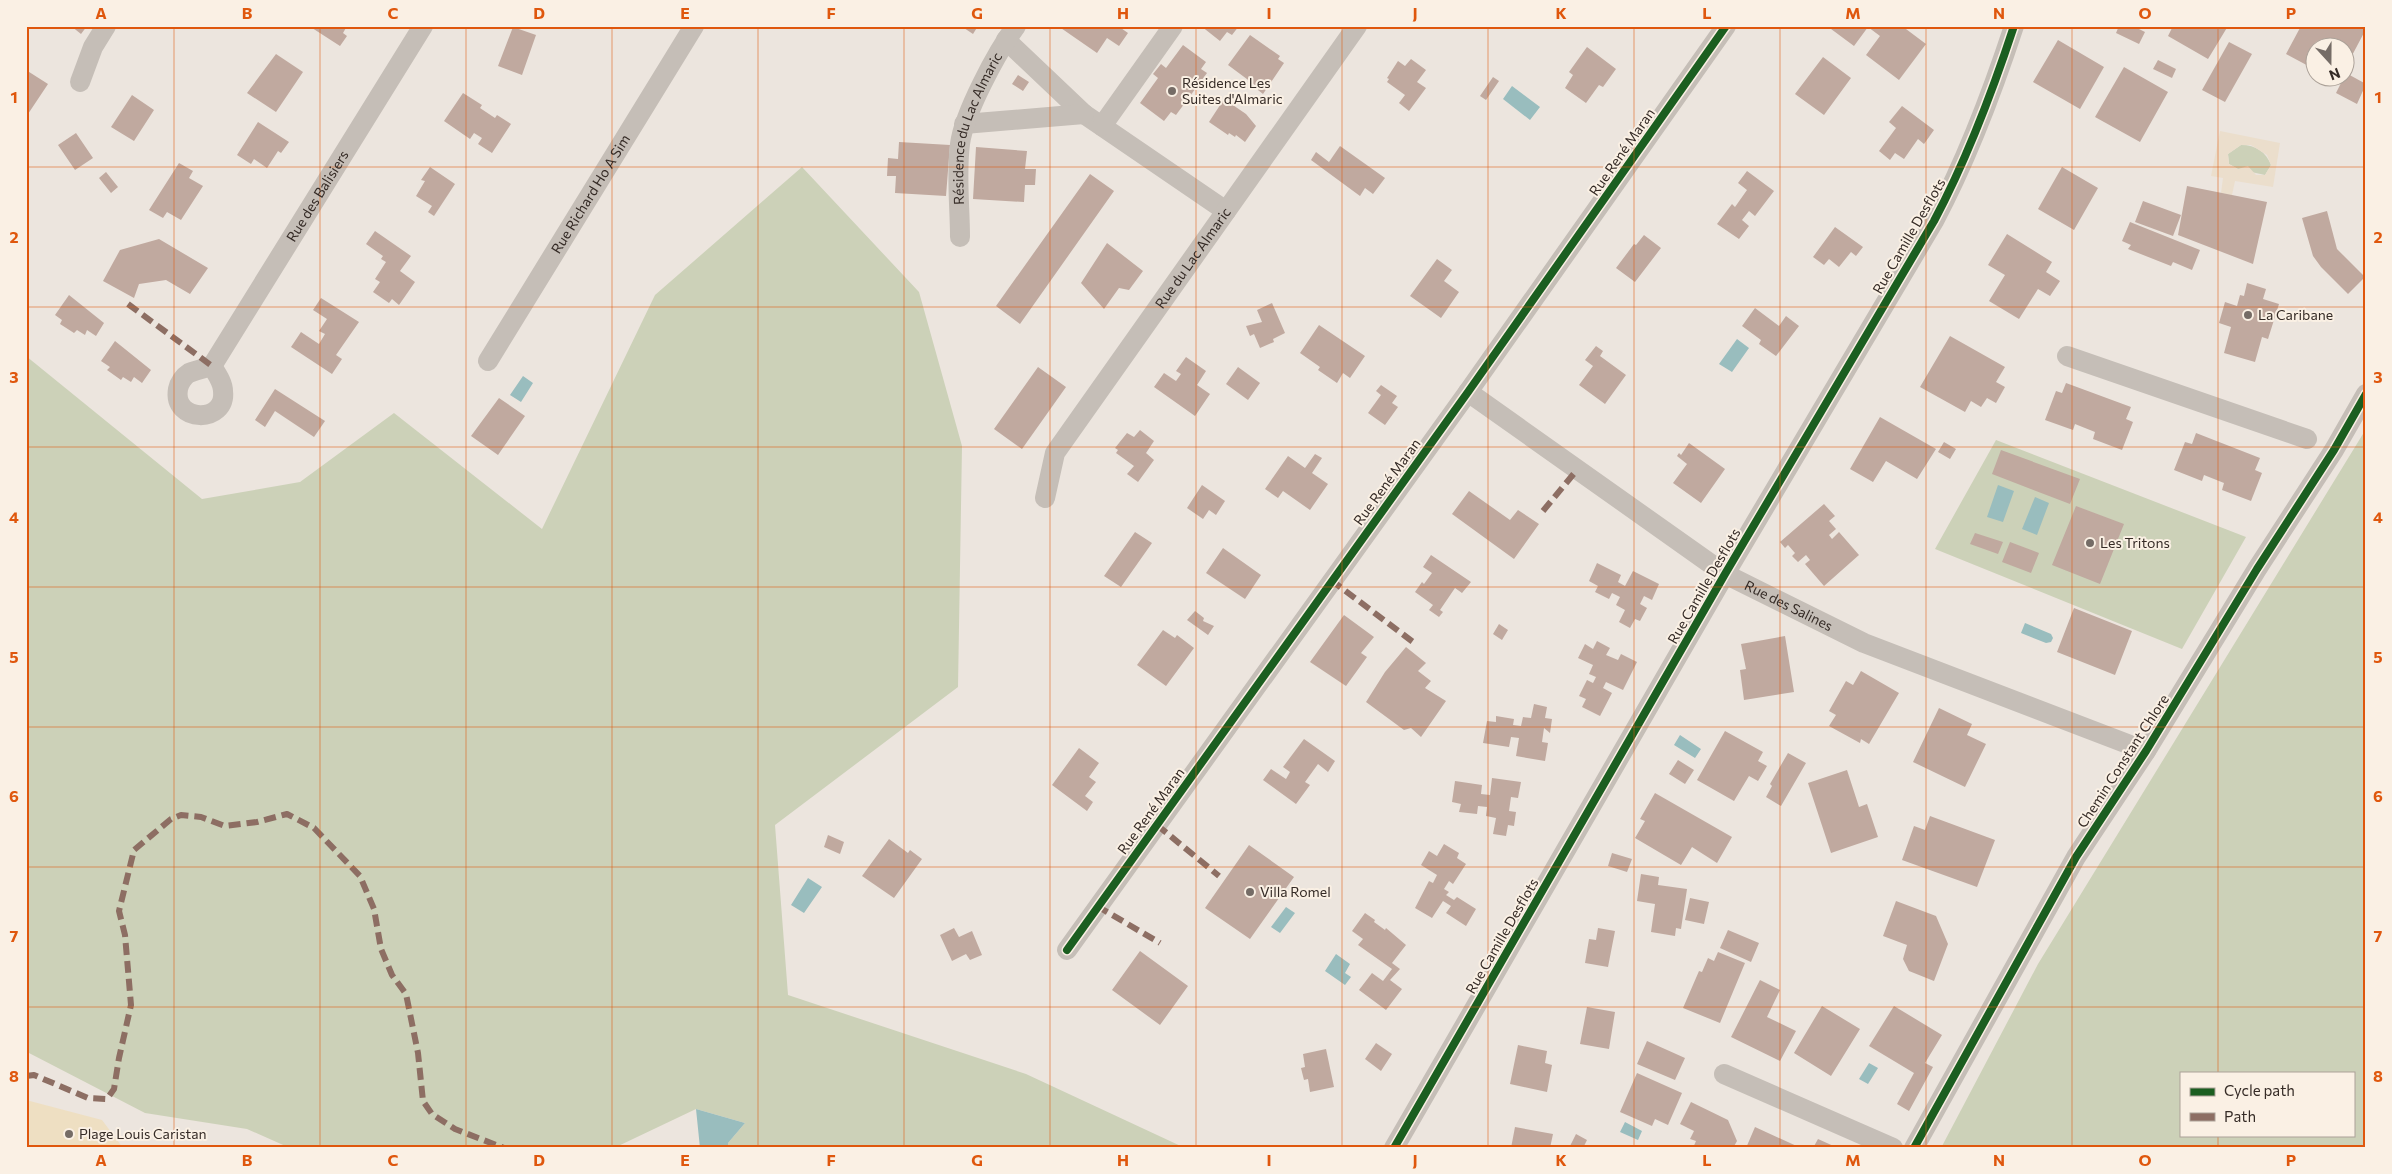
<svg xmlns="http://www.w3.org/2000/svg" width="2392" height="1174" font-family="Commissioner,sans-serif">
<rect width="100%" height="100%" fill="#ece5de"/>
<path fill="#ccd1b8" fill-rule="evenodd" d="M2241 145C2256 145 2266 152 2271 165L2265 175 2238 169 2229 164 2228 154Z
M802 167 919 292 962 446 958 687 775 825 788 995 1026 1074 1185 1148H728V1143L745 1123 696 1109 614 1148H290L247 1129 145 1113 29 1053 26 1054V356L202 499 300 482 394 413 542 529 655 295Z
M2366 429V1148H1941L2038 964ZM2181 1073H2353V1135H2181Z
M1996 440 2246 537 2182 649 1935 549Z"/>
<path fill="#eedfc2" d="M26 1100 102 1120 123 1148H26Z"/>
<path fill="#ebdecc" fill-rule="evenodd" d="M2220 131 2280 143 2273 187 2235 181 2232 195 2221 193 2223 178 2211 176ZM2241 145H2251L2267 155 2271 165 2265 175H2256L2248 166 2238 169 2229 164 2228 154Z"/>
<path fill="#99bdbe" d="M1512 86 1540 107 1530 120 1503 99Z
M1737 339 1749 348 1732 372 1719 364Z
M523 376 533 383 521 402 510 395Z
M1998 485 2014 491 2003 522 1987 517Z
M2035 497 2049 503 2037 535 2022 529Z
M2025 623 2051 634 2053 638 2051 642 2046 643 2021 633Z
M1680 735 1701 749 1695 758 1674 745Z
M808 878 822 887 804 913 791 905Z
M1286 907 1295 913 1280 933 1271 927Z
M1336 954 1350 964 1345 973 1351 977 1345 985 1325 971Z
M1869 1063 1878 1068 1868 1084 1859 1079Z
M696 1109 745 1123 728 1143V1148H700Z
M1625 1122 1642 1131 1638 1140 1620 1132Z"/>
<path fill="#c0a99f" d="M71 26H87L81 34Z
M309 26H347L343 33 347 36 340 46Z
M961 26H978L973 34Z
M1058 26H1118L1128 33 1119 46 1107 38 1097 53Z
M1201 26H1239L1232 35 1227 32 1220 41Z
M1827 26H1902L1926 44 1899 80 1866 55 1880 36 1868 27 1854 46Z
M2119 26H2133L2145 32 2139 44 2116 33Z
M2173 26H2228L2208 59 2168 36Z
M2301 26H2366V29L2348 63 2344 61V48H2314V69L2286 54Z
M513 27 536 35 522 75 498 66Z
M1250 35 1280 56 1278 59 1284 63 1263 94 1258 90 1259 88 1228 65Z
M2058 40 2104 67 2080 109 2033 82Z
M2229 42 2252 54 2225 102 2202 90Z
M1183 45 1206 62 1201 69 1207 73 1176 115 1171 112 1164 121 1140 103 1158 78 1153 74 1161 64 1166 68Z
M1587 47 1616 69 1603 87 1599 85 1586 103 1565 88 1573 75 1569 72Z
M276 54 303 72 276 112 247 93Z
M1823 57 1851 78 1824 115 1795 94Z
M1411 59 1426 70 1417 82 1426 88 1409 111 1399 103 1405 95 1387 82 1389 79 1387 78 1398 61 1405 66Z
M2158 60 2176 69 2172 78 2153 69Z
M2124 67 2168 92 2140 142 2095 117Z
M26 70 48 84 26 117Z
M2346 73 2366 84 2357 104 2336 93Z
M1018 75 1029 82 1023 91 1012 84Z
M1493 77 1499 81 1486 100 1480 96Z
M463 93 482 105 480 108 495 118 497 115 511 124 492 153 478 144 482 138 474 133 470 139 444 121Z
M132 95 154 110 134 141 111 127Z
M1224 99 1246 114 1256 126 1245 142 1236 135 1235 137 1229 133 1228 135 1209 122Z
M1902 106 1934 130 1924 144 1918 139 1904 159 1895 153 1890 160 1879 151 1896 128 1889 122Z
M258 122 289 142 281 153 278 151 267 168 254 159 251 164 237 155Z
M76 133 93 158 75 170 58 145Z
M899 142 950 145 946 196 895 193 896 176H887L888 158 898 159Z
M1340 146 1385 178 1373 194 1365 188 1360 196 1311 160 1316 152 1329 162Z
M976 147 1027 151 1025 169H1036L1035 185H1025L1024 202 973 199Z
M179 163 193 171 189 178 203 186 181 220 167 212 163 218 149 210Z
M430 167 455 184 434 216 428 212 432 206 416 196 425 181 421 180Z
M2062 167 2098 188 2074 230 2038 209Z
M1747 171 1774 191 1755 216 1749 211 1742 220 1749 226 1739 239 1717 224 1732 204 1735 207 1747 190 1738 183Z
M106 172 118 187 111 193 99 178Z
M1090 174 1114 191 1020 324 996 306Z
M2187 186 2267 202 2253 264 2178 235Z
M2143 201 2181 215 2173 236 2135 222Z
M2327 211 2337 249 2365 277 2348 294 2321 267 2313 256 2302 218Z
M2130 222 2200 250 2192 270 2173 262 2171 266 2128 249 2131 245 2122 241Z
M1835 227 1863 247 1856 256 1851 252 1839 267 1829 259 1824 265 1813 257Z
M375 231 411 256 400 271 415 282 399 305 392 299 389 303 373 292 380 282 375 279 386 262 381 259 383 256 366 244Z
M2007 234 2052 262 2046 272 2060 281 2050 296 2038 289 2019 319 1989 301 2005 275 1988 265Z
M1644 235 1661 248 1635 282 1616 268 1634 244 1636 245Z
M159 239 208 268 190 294 166 280 139 284 134 298 103 281 120 250Z
M1107 243 1143 271 1129 290 1119 288 1104 309 1081 283Z
M1437 259 1452 270 1444 281 1459 292 1441 318 1410 296Z
M2247 283 2266 289 2263 299 2279 304 2268 339 2262 337 2255 362 2224 353 2231 327 2219 323 2225 302 2237 306 2240 295 2244 296Z
M69 295 104 323 96 336 87 330 85 335 77 330 74 333 60 324 62 320 55 315Z
M321 298 359 322 336 355 342 359 332 374 291 347 301 332 319 344 325 334 319 331 327 319 313 310Z
M1272 303 1285 333 1273 339 1274 342 1260 348 1254 334 1250 336 1246 326 1262 322 1257 310Z
M1755 308 1779 326 1786 316 1799 326 1776 356 1759 344 1761 340 1742 326Z
M1319 325 1365 356 1350 378 1343 373 1337 383 1318 370 1320 367 1300 353Z
M1950 336 2005 367 1996 382 2005 387 1996 403 1987 398 1981 407 1971 401 1965 412 1920 387Z
M115 341 151 370 142 383 134 377 131 382 123 377 121 380 107 370 110 367 101 361Z
M1596 346 1603 351 1600 356 1626 375 1605 404 1579 385 1593 366 1585 360Z
M1186 357 1206 371 1197 385 1210 394 1195 416 1154 387 1164 373 1176 381 1181 374 1176 371Z
M1038 367 1066 387 1022 449 994 429Z
M1238 367 1260 383 1248 400 1226 384Z
M2066 383 2131 407 2126 419 2133 422 2122 450 2093 439 2095 432 2075 424 2073 430 2045 420 2056 391 2062 393Z
M1381 385 1397 396 1392 403 1398 407 1385 425 1368 413 1381 395 1376 391Z
M275 389 325 421 314 437 275 411 265 427 255 420Z
M499 398 525 416 498 455 471 436Z
M1880 417 1936 449 1917 479 1886 461 1873 482 1850 469Z
M1140 430 1154 441 1146 453 1154 460 1138 482 1127 474 1134 466 1116 453 1118 450 1115 448 1127 433 1134 437Z
M2196 433 2260 458 2255 470 2262 473 2251 501 2222 490 2224 483 2204 475 2202 481 2174 470 2185 442 2192 444Z
M1944 442 1956 449 1950 459 1938 452Z
M1689 443 1725 469 1701 503 1673 483 1687 464 1677 456 1679 453 1681 455Z
M2001 450 2080 479 2070 504 1992 474Z
M1315 454 1322 458 1312 473 1328 484 1310 510 1283 491 1278 498 1265 489 1288 456 1305 468Z
M1202 485 1225 501 1216 515 1209 510 1203 519 1187 508Z
M1469 491 1510 520 1518 510 1539 524 1514 559 1452 514Z
M1824 504 1835 516 1829 521 1836 529 1829 535 1832 539 1839 532 1859 555 1824 586 1805 564 1810 560 1806 555 1798 562 1792 556 1795 553 1788 545 1785 548 1780 542Z
M2076 506 2124 524 2100 584 2052 565Z
M1135 532 1152 543 1121 587 1104 576Z
M1975 533 2003 542 1998 554 1970 544Z
M2010 542 2039 553 2031 573 2002 562Z
M1223 548 1261 575 1245 599 1206 573Z
M1431 555 1471 582 1462 593 1455 588 1440 610 1443 612 1439 617 1429 610 1433 605 1415 592 1422 582 1424 584 1432 573 1423 567Z
M1597 563 1621 575 1618 582 1625 586 1633 571 1659 584 1652 600 1644 596 1640 604 1647 608 1640 621 1635 619 1630 628 1619 622 1625 610 1616 605 1620 597 1612 593 1609 599 1595 592 1598 586 1589 581Z
M2074 608 2132 631 2115 675 2057 652Z
M1195 611 1204 618 1203 621 1214 626 1208 635 1187 620Z
M1344 615 1374 637 1361 653 1367 657 1346 686 1310 662Z
M1499 624 1508 630 1502 640 1493 634Z
M1163 630 1175 638 1177 635 1194 648 1166 686 1137 665Z
M1785 636 1794 692 1744 700 1740 670 1746 669 1741 644Z
M1597 641 1610 648 1606 655 1618 660 1621 654 1637 662 1623 690 1606 682 1603 688 1612 693 1600 716 1582 707 1586 699 1579 696 1587 680 1593 683 1596 677 1589 674 1593 665 1578 658 1585 644 1593 649Z
M1406 647 1426 663 1418 671 1431 681 1425 688 1446 701 1421 737 1411 728 1404 730 1366 702 1385 672Z
M1861 671 1899 693 1869 744 1861 739 1860 743 1829 726 1836 715 1829 711 1846 681 1853 685Z
M1534 704 1547 707 1545 718 1552 719 1550 733 1544 728 1542 742 1548 743 1545 761 1516 756 1519 738 1511 737 1509 747 1483 743 1487 721 1496 722V716L1514 719 1513 725 1521 726 1523 717 1531 718Z
M1939 708 1972 724 1967 735 1986 744 1965 787 1913 762Z
M1725 731 1763 752 1758 761 1767 766 1758 781 1749 776 1734 801 1697 780Z
M1304 739 1335 761 1328 772 1318 764 1305 782 1310 785 1296 804 1263 780 1271 769 1286 779 1290 772 1283 767Z
M1079 748 1099 763 1089 777 1096 782 1085 796 1093 802 1087 811 1052 785Z
M1788 753 1806 763 1781 806 1766 797 1772 786 1770 784Z
M1678 760 1694 770 1685 784 1669 774Z
M1847 770 1859 807 1867 804 1878 837 1831 853 1808 783Z
M1492 778 1521 782 1518 798 1511 797 1509 811 1516 812 1514 826 1508 825 1506 836 1493 834 1496 818 1486 816 1487 807 1478 806 1477 814 1459 812 1461 804 1452 802 1455 781 1482 785 1481 794 1490 795Z
M1655 793 1732 837 1717 863 1692 847 1681 865 1635 838 1645 821 1640 819Z
M1930 816 1995 840 1977 887 1902 860 1914 826 1925 830Z
M828 835 844 842 840 854 824 847Z
M889 839 908 853 910 850 922 859 894 898 862 876Z
M1444 844 1459 853 1457 858 1466 864 1453 884 1449 881 1444 889 1449 892 1446 895 1454 900 1457 897 1476 909 1466 926 1446 913 1451 906 1443 901 1432 918 1415 908 1429 881 1433 883 1437 875 1421 865 1429 851 1437 856Z
M1249 845 1294 877 1250 939 1205 908Z
M1612 853 1632 859 1627 872 1608 866Z
M1641 874 1659 877 1658 885 1687 889 1681 929 1676 928 1675 936 1651 932 1655 904 1637 901Z
M1690 898 1709 902 1704 924 1685 920Z
M1896 901 1936 916 1948 944 1934 981 1909 971 1903 959 1907 945 1883 936Z
M1365 913 1375 920 1374 922 1385 930 1386 928 1406 945 1392 963 1400 969 1390 980 1402 989 1386 1010 1359 990 1372 973 1383 981 1392 969 1358 945 1363 939 1352 931Z
M954 928 959 937 972 931 982 955 970 960 966 954 952 961 940 935Z
M1598 928 1615 931 1608 967 1585 963 1589 939 1596 940Z
M1728 930 1759 943 1751 962 1720 948Z
M1140 951 1188 986 1160 1025 1112 990Z
M1718 952 1745 963 1720 1023 1683 1008 1699 971 1702 972 1708 958 1714 961Z
M1760 980 1780 990 1767 1017 1796 1031 1780 1061 1731 1037Z
M1822 1006 1860 1029 1831 1076 1794 1053Z
M1894 1006 1942 1035 1925 1063 1933 1067 1909 1111 1897 1104 1914 1073 1869 1046Z
M1587 1007 1615 1012 1609 1049 1580 1044Z
M1647 1041 1685 1058 1675 1080 1637 1064Z
M1376 1043 1392 1054 1381 1071 1365 1059Z
M1518 1045 1547 1051 1545 1063 1552 1065 1547 1092 1510 1084Z
M1326 1049 1334 1087 1310 1092 1308 1079 1304 1080 1301 1068 1305 1067 1303 1054Z
M1637 1073 1682 1093 1668 1125 1655 1119 1652 1126 1620 1112Z
M1691 1102 1728 1120 1737 1141 1733 1148H1693L1696 1141 1690 1139 1694 1131 1680 1124Z
M1515 1127 1553 1134 1550 1148H1511Z
M1755 1127 1801 1148H1746Z
M1576 1134 1587 1140 1583 1148H1569Z
M1818 1139 1838 1148H1813Z"/>
<g fill="none" stroke-linecap="round" stroke-linejoin="round">
<g stroke="#c5beb7" stroke-width="20">
<path d="M1006 40 1084 114 1226 211"/>
<path d="M80 82 93 47 106 26"/>
<path d="M964 124 1084 114"/>
<path d="M1102 126 1173 26"/>
<path id="s1" d="M960 237C960 207 956 174 960 144 964 113 997 52 1016 26"/>
<path d="M2067 356 2307 439"/>
<path id="s2" d="M488 361 694 26"/>
<path id="s3" d="M212 366 423 26"/>
<path d="M212 366C216 373 223 382 223 391 227 424 172 423 178 389 179 383 184 376 189 373 196 370 205 368 212 366Z"/>
<path id="s4" d="M1468 392 1725 574 1864 643 2146 751"/>
<path id="s5" d="M1045 498 1055 453 1357 26"/>
<path d="M1067 950 1468 392 1726 26"/>
<path d="M1724 1074 1893 1148"/>
<path d="M1394 1148 1725 574 1934 221C1967 159 1992 93 2014 26"/>
<path d="M1914 1148 2076 857 2146 751 2257 569 2334 450 2366 394"/>
</g>
<path stroke="#8d6e63" stroke-width="6" stroke-dasharray="12 6" stroke-linecap="butt" d="M128 304 212 366
M1543 511 1576 471
M1331 580 1417 645
M1157 825 1219 876
M1097 906 1160 943
M26 1076 34 1075 88 1098 107 1099 114 1089 119 1058 131 1005 125 935 119 911 134 850 171 819 181 815 201 817 225 826 257 822 287 814 314 828 360 876 374 909 381 949 392 975 406 994 418 1053 423 1101 432 1114 455 1129 504 1148"/>
<defs>
<path id="cycleway" d="M1067 950 1468 392 1726 26
M1394 1148 1725 574 1934 221C1967 159 1992 93 2014 26
M1914 1148 2076 857 2146 751 2257 569 2334 450 2366 394"/>
</defs>
<use href="#cycleway" stroke="#faf0e4" stroke-width="11"/>
<use href="#cycleway" stroke="#1b5e20" stroke-width="8"/>
</g>
<path fill="none" stroke="#df570d" stroke-width="1" stroke-opacity="0.55" d="M174 26V1148M320 26V1148M466 26V1148M612 26V1148M758 26V1148M904 26V1148M1050 26V1148M1196 26V1148M1342 26V1148M1488 26V1148M1634 26V1148M1780 26V1148M1926 26V1148M2072 26V1148M2218 26V1073M26 167H2366M26 307H2366M26 447H2366M26 587H2366M26 727H2366M26 867H2366M26 1007H2366M2218 1135V1148"/>
<g fill="#756c66" stroke="#faf0e4" stroke-width="2">
<circle cx="1172" cy="91" r="5"/>
<circle cx="2248" cy="315" r="5"/>
<circle cx="2090" cy="543" r="5"/>
<circle cx="1250" cy="892" r="5"/>
<circle cx="69" cy="1134" r="5"/>
</g>
<g text-anchor="middle" stroke-width="4" stroke-linejoin="round" paint-order="stroke">
<g font-size="14" fill="#352b26" stroke="#faf0e4" text-anchor="start">
<text x="1182" y="88">Résidence Les<tspan x="1182" dy="16">Suites d'Almaric</tspan></text>
<text x="2258" y="320">La Caribane</text>
<text x="2100" y="548">Les Tritons</text>
<text x="1260" y="897">Villa Romel</text>
<text x="79" y="1139">Plage Louis Caristan</text>
</g>
<g font-size="14" fill="#352b26" stroke="#faf0e4">
<text dy="5" stroke="none"><textPath href="#s1" startOffset="112">Résidence du Lac Almaric</textPath></text>
<text transform="translate(1622 152) rotate(-55)" y="5">Rue René Maran</text>
<text dy="5" stroke="none"><textPath href="#s2" startOffset="196">Rue Richard Ho A Sim</textPath></text>
<text dy="5" stroke="none"><textPath href="#s3" startOffset="200">Rue des Balisiers</textPath></text>
<text transform="translate(1909 236) rotate(-60)" y="5">Rue Camille Desflots</text>
<text dy="5" stroke="none"><textPath href="#s5" startOffset="285">Rue du Lac Almaric</textPath></text>
<text transform="translate(1387 482) rotate(-54)" y="5">Rue René Maran</text>
<text transform="translate(1704 586) rotate(-60)" y="5">Rue Camille Desflots</text>
<text dy="5" stroke="none"><textPath href="#s4" startOffset="386">Rue des Salines</textPath></text>
<text transform="translate(2123 761) rotate(-57)" y="5">Chemin Constant Chlore</text>
<text transform="translate(1151 811) rotate(-54)" y="5">Rue René Maran</text>
<text transform="translate(1502 936) rotate(-60)" y="5">Rue Camille Desflots</text>
</g>
</g>
<rect width="2392" height="1174" fill="none" stroke="#faf0e4" stroke-width="55"/>
<rect x="2180" y="1072" width="175" height="65" fill="#faf0e4" stroke="#aba198"/>
<rect x="2190" y="1088" width="25" height="8" fill="#1b5e20" stroke="#aba198"/>
<text x="2224" y="1096" font-size="15" fill="#352b26">Cycle path</text>
<rect x="2190" y="1113" width="25" height="8" fill="#8d6e63" stroke="#aba198"/>
<text x="2224" y="1122" font-size="15" fill="#352b26">Path</text>
<g transform="translate(2330 62) rotate(159)"><circle r="24" fill="#faf0e4" stroke="#aba198"/>
<path d="M0-4L9 19L0 12L-9 19Z" fill="#756c66"/>
<text y="-8" font-size="14" font-weight="bold" text-anchor="middle" fill="#352b26">N</text>
</g>
<rect x="28" y="28" width="2336" height="1118" fill="none" stroke="#df570d" stroke-width="2"/>
<g font-size="16" text-anchor="middle" font-weight="bold" fill="#df570d">
<text x="101" y="19">A</text>
<text x="247" y="19">B</text>
<text x="393" y="19">C</text>
<text x="539" y="19">D</text>
<text x="685" y="19">E</text>
<text x="831" y="19">F</text>
<text x="977" y="19">G</text>
<text x="1123" y="19">H</text>
<text x="1269" y="19">I</text>
<text x="1415" y="19">J</text>
<text x="1561" y="19">K</text>
<text x="1707" y="19">L</text>
<text x="1853" y="19">M</text>
<text x="1999" y="19">N</text>
<text x="2145" y="19">O</text>
<text x="2291" y="19">P</text>
<text x="14" y="103">1</text>
<text x="2378" y="103">1</text>
<text x="14" y="243">2</text>
<text x="2378" y="243">2</text>
<text x="14" y="383">3</text>
<text x="2378" y="383">3</text>
<text x="14" y="523">4</text>
<text x="2378" y="523">4</text>
<text x="14" y="663">5</text>
<text x="2378" y="663">5</text>
<text x="14" y="802">6</text>
<text x="2378" y="802">6</text>
<text x="14" y="942">7</text>
<text x="2378" y="942">7</text>
<text x="14" y="1082">8</text>
<text x="2378" y="1082">8</text>
<text x="101" y="1166">A</text>
<text x="247" y="1166">B</text>
<text x="393" y="1166">C</text>
<text x="539" y="1166">D</text>
<text x="685" y="1166">E</text>
<text x="831" y="1166">F</text>
<text x="977" y="1166">G</text>
<text x="1123" y="1166">H</text>
<text x="1269" y="1166">I</text>
<text x="1415" y="1166">J</text>
<text x="1561" y="1166">K</text>
<text x="1707" y="1166">L</text>
<text x="1853" y="1166">M</text>
<text x="1999" y="1166">N</text>
<text x="2145" y="1166">O</text>
<text x="2291" y="1166">P</text>
</g>
</svg>
